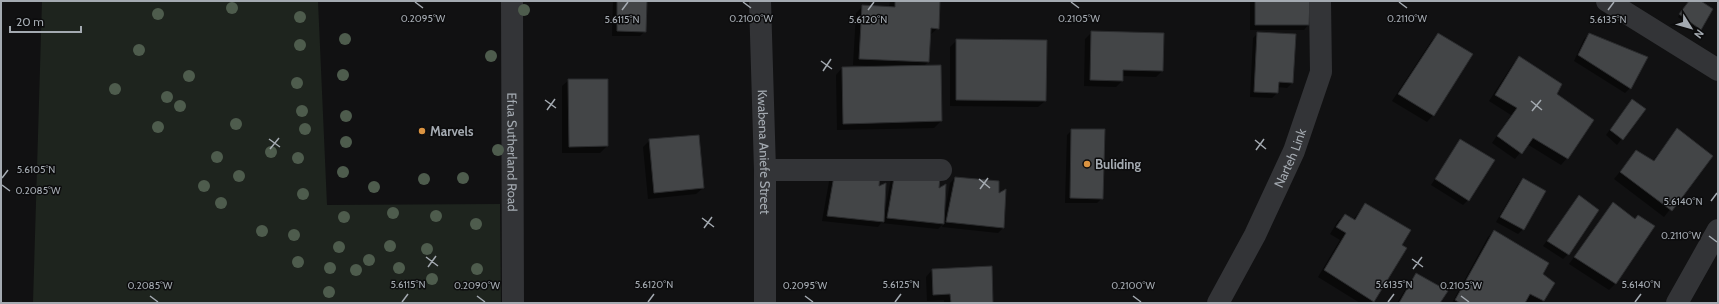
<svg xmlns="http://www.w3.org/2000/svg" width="1719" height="304" font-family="Cabin,sans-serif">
<rect width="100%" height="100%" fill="#111112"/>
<path fill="#1e241e" d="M42 1H318L327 205 500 204 501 303H33Z"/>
<path fill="#0007" d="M613 1H646L645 31 640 36H612Z
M890 1H939L938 28 930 35 928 62 923 67 941 121 934 128 837 130 836 75 842 68H875V66L853 65 856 13 863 6 889 8Z
M1250 1H1309L1308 25 1304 30H1250Z
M1690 1H1699L1700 29 1697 31 1678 17Z
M1092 32 1162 71 1156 77 1122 76V81L1116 87 1084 86 1085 39Z
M1258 33 1292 83 1287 88 1278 87 1277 93 1272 98 1250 97 1253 38Z
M1438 34 1433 115 1427 122 1392 101 1432 40Z
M1589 34 1646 58 1630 88 1625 93 1574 61 1584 39Z
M957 40 1045 101 1038 107 950 106V47Z
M1519 57 1555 94 1567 158 1561 165 1527 144 1515 159 1492 143 1511 115 1489 101 1513 64Z
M569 80H607V146L600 153H562V86Z
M1632 100 1644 109 1617 145 1606 135Z
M1072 130 1102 198 1097 203H1065L1067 135Z
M1677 130 1712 156 1664 217 1614 179 1636 152 1652 162Z
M650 140 703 188 696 194 648 199 643 147Z
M1460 141 1468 200 1463 205 1431 185Z
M830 176 878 188 885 210 891 179 938 190 945 211 950 183 955 178 998 194 1005 191 1003 228 998 233 942 227 943 224 938 229 881 223 878 227 822 221Z
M1523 179V229L1518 234 1496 222 1518 184Z
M1579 196 1568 254 1563 259 1543 246Z
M1365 204 1400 245 1371 303H1360L1318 277 1340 240 1330 234 1338 221 1345 215 1353 220Z
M1613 204 1635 220 1615 284 1609 290 1569 264Z
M1494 231 1541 274 1554 283 1541 303H1529L1525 301 1524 303H1452L1488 237Z
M932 270 992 303H944V300L927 301 926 277Z
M1416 275 1439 303H1397L1411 280Z"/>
<path fill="#434547" stroke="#2b2c2e" d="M617 1H647L646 32 617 31Z
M895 1H940L939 29 931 28 929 62 859 59 862 5 895 7Z
M1255 1H1310L1309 25H1255Z
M1689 1H1701L1713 9 1701 30 1679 14Z
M1091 31 1164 33 1163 71 1123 70V81L1090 80Z
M1257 32 1296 34 1293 83 1279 82 1278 93 1254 92Z
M1438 33 1473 54 1434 116 1398 94Z
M1589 33 1648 57 1631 89 1578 55Z
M956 39 1047 40 1046 101 956 100Z
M1519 56 1562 84 1557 94 1594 120 1568 159 1533 138 1522 154 1497 136 1517 108 1495 95Z
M941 65 942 121 843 124 842 67Z
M568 79H608V146L569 147Z
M1632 99 1646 109 1623 140 1610 130Z
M1677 128 1713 156 1672 211 1620 172 1636 150 1654 161Z
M1071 129H1105L1103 199 1070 198Z
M699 135 704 188 654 193 649 139Z
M1460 139 1495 160 1469 201 1435 179Z
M835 170 880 174 879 186 886 183 884 222 827 216Z
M895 172 940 177 939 188 946 184 944 224 887 218Z
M955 177 999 181V193L1006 189 1004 228 946 222Z
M1523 178 1546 191 1524 230 1500 217Z
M1579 195 1599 210 1569 255 1547 241Z
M1613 202 1635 219 1638 215 1655 226 1616 284 1574 257Z
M1365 203 1411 230 1402 245 1407 248 1374 302 1324 270 1346 233 1336 227 1345 214 1355 220Z
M1494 230 1549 263 1543 274 1555 283 1544 301 1530 294 1525 303H1460L1455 300Z
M992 266 993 303H951L950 294 933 295 932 269Z
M1416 273 1448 291 1440 303H1399Z"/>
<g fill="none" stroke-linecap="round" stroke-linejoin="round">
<g stroke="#333437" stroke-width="22">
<path id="s1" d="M512 1 513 303"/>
<path id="s2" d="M760 1 765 170V303"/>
<path d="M1607 1 1718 70"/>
<path d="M765 170H941"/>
<path id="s3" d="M1218 303 1255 235 1294 151 1321 72 1320 1"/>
<path d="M1677 303 1718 230"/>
</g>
</g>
<g fill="#4e5c4d">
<circle cx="232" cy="8" r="6"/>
<circle cx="524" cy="10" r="6"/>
<circle cx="158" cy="14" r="6"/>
<circle cx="300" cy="17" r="6"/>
<circle cx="345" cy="39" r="6"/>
<circle cx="300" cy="45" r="6"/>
<circle cx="139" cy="50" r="6"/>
<circle cx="491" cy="56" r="6"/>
<circle cx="343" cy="75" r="6"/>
<circle cx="189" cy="76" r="6"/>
<circle cx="297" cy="83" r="6"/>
<circle cx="115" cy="89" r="6"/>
<circle cx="167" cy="97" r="6"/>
<circle cx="180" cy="106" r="6"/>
<circle cx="302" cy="111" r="6"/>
<circle cx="346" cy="116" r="6"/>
<circle cx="236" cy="124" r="6"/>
<circle cx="158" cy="127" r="6"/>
<circle cx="305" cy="129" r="6"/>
<circle cx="346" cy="142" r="6"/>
<circle cx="498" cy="150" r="6"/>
<circle cx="271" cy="152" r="6"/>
<circle cx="217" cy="157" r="6"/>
<circle cx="298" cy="158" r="6"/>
<circle cx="343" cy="172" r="6"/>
<circle cx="239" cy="176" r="6"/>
<circle cx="463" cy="178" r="6"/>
<circle cx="424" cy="179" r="6"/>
<circle cx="204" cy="186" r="6"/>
<circle cx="374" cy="187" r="6"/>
<circle cx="303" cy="194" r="6"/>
<circle cx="221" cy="203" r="6"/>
<circle cx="393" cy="213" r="6"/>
<circle cx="436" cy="216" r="6"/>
<circle cx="344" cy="217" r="6"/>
<circle cx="476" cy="224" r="6"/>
<circle cx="262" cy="231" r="6"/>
<circle cx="294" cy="235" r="6"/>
<circle cx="390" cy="246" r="6"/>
<circle cx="339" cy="247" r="6"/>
<circle cx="427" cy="249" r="6"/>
<circle cx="369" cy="260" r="6"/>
<circle cx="298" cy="262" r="6"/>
<circle cx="330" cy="268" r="6"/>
<circle cx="399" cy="268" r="6"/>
<circle cx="477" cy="269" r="6"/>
<circle cx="356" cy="270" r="6"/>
<circle cx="432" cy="279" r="6"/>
<circle cx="329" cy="292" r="6"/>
</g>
<path fill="none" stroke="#a4aab1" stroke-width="1.5" d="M415 2 423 8M743 2 751 8M1071 2 1079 8M1399 2 1407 8M622 10 628 2M868 10 874 2M1608 10 1614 2M821 61 832 69M823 71 831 59M545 100 556 108M1531 101 1542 110M547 110 555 99M1532 111 1541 100M269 139 280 147M1255 140 1266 149M270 149 279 138M1256 150 1264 139M2 178 8 170M979 179 990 188M2 185 10 191M980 189 988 178M1711 201 1717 193M702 218 714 227M704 228 712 217M1709 236 1717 242M426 257 438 266M1412 259 1423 267M428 267 436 256M1413 269 1422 257M150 296 158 302M477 296 485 302M805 296 813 302M1133 296 1141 302M1461 296 1469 302M402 302 408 294M648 302 654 294M895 302 901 294M1388 302 1394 294M1635 302 1641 294"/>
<g fill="#da9341" stroke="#0c0c0d" stroke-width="1.5">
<circle cx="422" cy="131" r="4"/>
<circle cx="1087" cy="164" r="4"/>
</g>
<g text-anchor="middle" stroke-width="3" stroke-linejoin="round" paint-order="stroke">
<g font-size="13" font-weight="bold" fill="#a4aab1" stroke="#0c0c0d" text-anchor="start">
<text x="430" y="136">Marvels</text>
<text x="1095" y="169">Buliding</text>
</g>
<g font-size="13" fill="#a4aab1" stroke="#0c0c0d">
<text dy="5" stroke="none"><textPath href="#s1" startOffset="151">Efua Sutherland Road</textPath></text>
<text dy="5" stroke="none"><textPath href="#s2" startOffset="151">Kwabena Aniefe Street</textPath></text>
<text dy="5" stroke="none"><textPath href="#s3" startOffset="162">Narteh Link</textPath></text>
</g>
</g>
<g font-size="10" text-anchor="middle" fill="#a4aab1" stroke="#0c0c0d" stroke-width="3" stroke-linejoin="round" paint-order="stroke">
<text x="751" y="22">0.2100°W</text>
<text x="1407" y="22">0.2110°W</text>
<text x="423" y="22">0.2095°W</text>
<text x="1079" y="22">0.2105°W</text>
<text x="622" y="23">5.6115°N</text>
<text x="868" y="23">5.6120°N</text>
<text x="1608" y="23">5.6135°N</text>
<text x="36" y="173">5.6105°N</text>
<text x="38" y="194">0.2085°W</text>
<text x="1683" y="205">5.6140°N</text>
<text x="1681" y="239">0.2110°W</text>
<text x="408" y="288">5.6115°N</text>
<text x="654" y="288">5.6120°N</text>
<text x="901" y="288">5.6125°N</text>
<text x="1394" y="288">5.6135°N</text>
<text x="1641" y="288">5.6140°N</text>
<text x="150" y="289">0.2085°W</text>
<text x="477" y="289">0.2090°W</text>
<text x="805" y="289">0.2095°W</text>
<text x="1133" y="289">0.2100°W</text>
<text x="1461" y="289">0.2105°W</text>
</g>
<rect width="1719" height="304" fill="none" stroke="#a4aab1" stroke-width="4"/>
<g transform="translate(1691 28) rotate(127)" stroke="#0c0c0d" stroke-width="3" paint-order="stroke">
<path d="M0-3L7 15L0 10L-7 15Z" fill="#a4aab1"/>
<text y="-6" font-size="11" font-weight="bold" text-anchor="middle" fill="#a4aab1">N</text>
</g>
<path d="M10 26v6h71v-6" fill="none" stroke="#a4aab1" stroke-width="2"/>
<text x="16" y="26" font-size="12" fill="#a4aab1" stroke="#0c0c0d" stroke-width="3" paint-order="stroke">20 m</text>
</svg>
